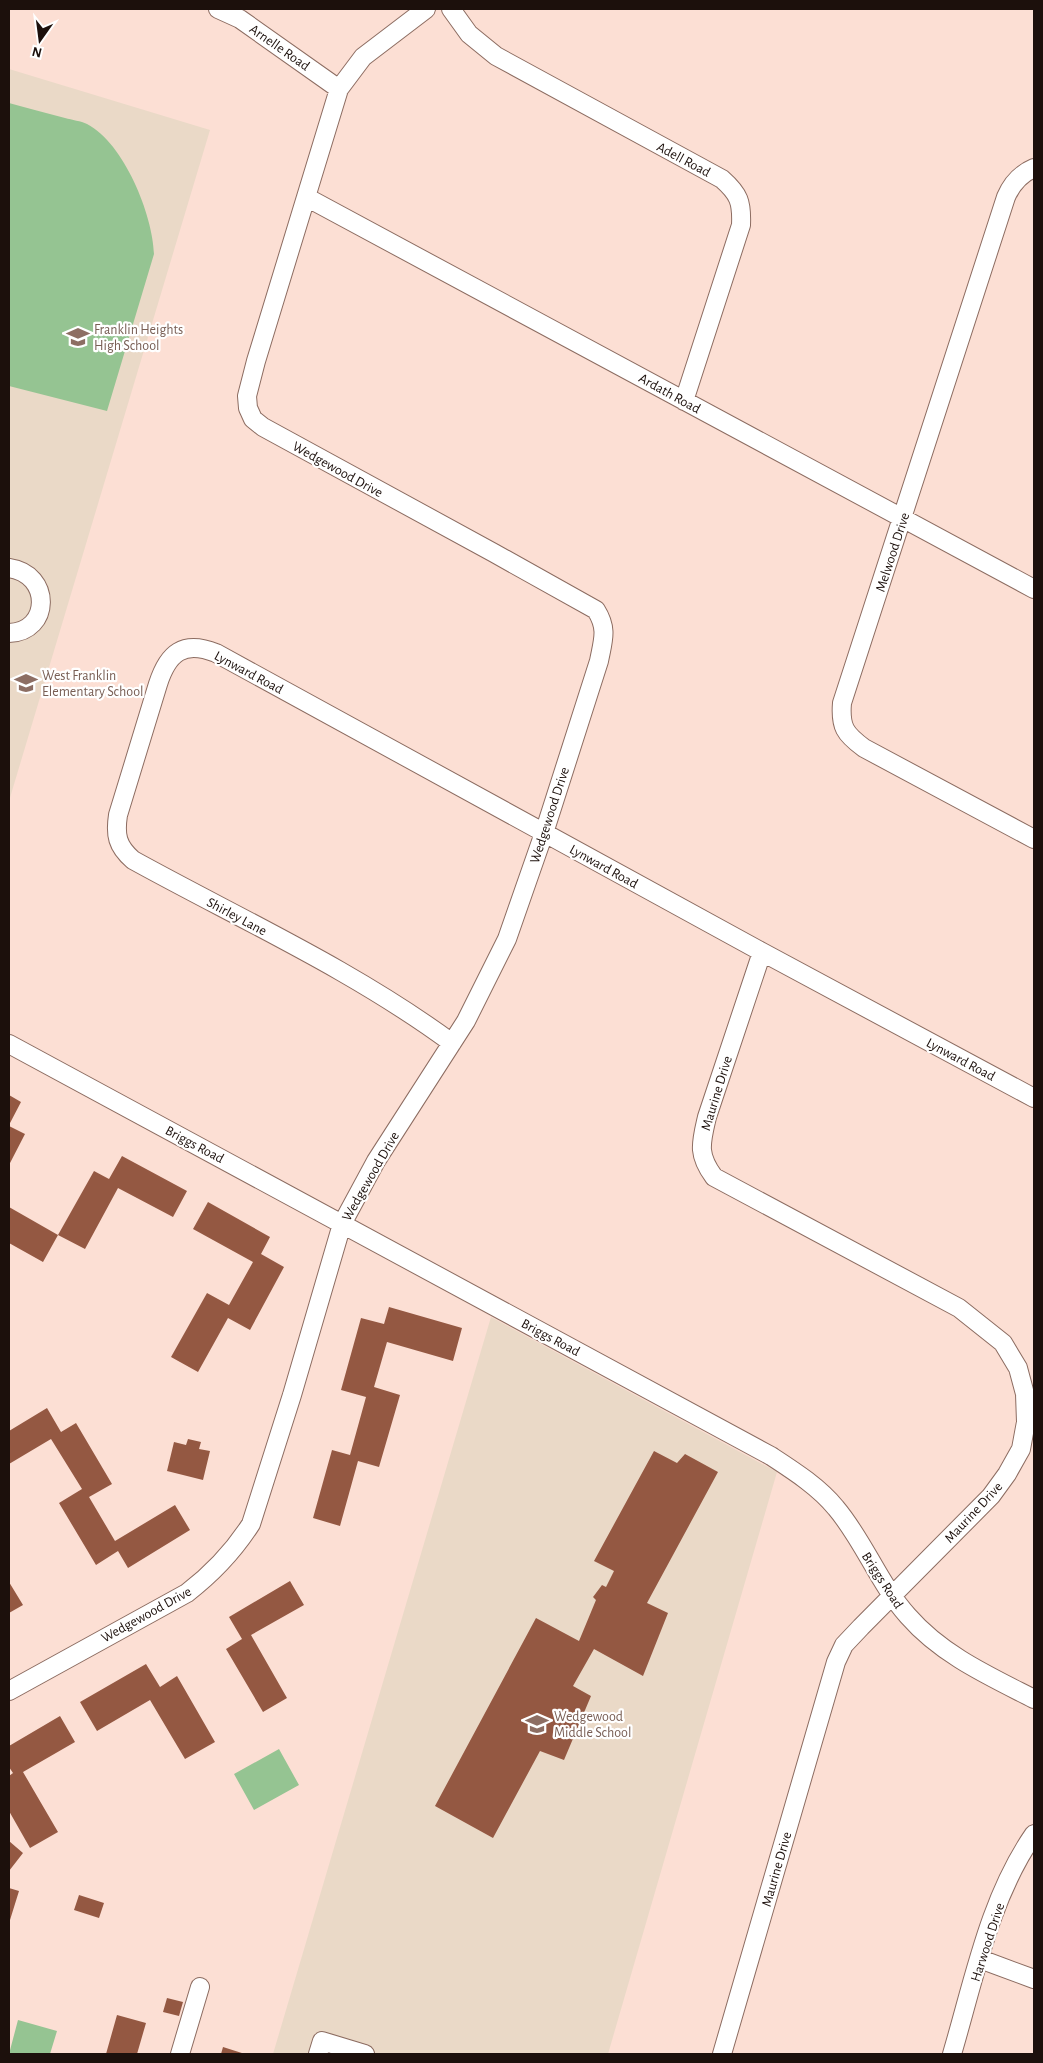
<svg xmlns="http://www.w3.org/2000/svg" width="1043" height="2063" font-family="'Alegreya Sans',sans-serif">
<rect width="100%" height="100%" fill="#fcdfd4"/>
<path fill="#ead9c7" d="M9 69 210 130 9 801Z
M491 1317 777 1472 608 2054H273Z"/>
<path fill="#95c492" d="M9 103C27 108 46 113 65 118 72 120 81 121 87 124 124 143 153 215 154 254L107 411 9 386Z
M279 1749 299 1785 254 1810 234 1774Z
M18 2020 57 2031 50 2054H9Z"/>
<path fill="#945842" d="M9 1095 21 1102 9 1125Z
M9 1126 25 1134 9 1165Z
M122 1156 187 1191 173 1217 118 1188 85 1249 58 1235 94 1171 109 1179Z
M208 1202 270 1237 261 1254 284 1267 250 1330 228 1318 198 1372 171 1357 207 1293 229 1305 253 1262 193 1229Z
M9 1207 58 1235 43 1262 9 1243Z
M389 1307 462 1328 453 1361 387 1342 374 1387 400 1395 379 1467 358 1461 340 1526 313 1518 332 1450 350 1455 366 1397 341 1390 361 1318 384 1324Z
M47 1408 61 1432 76 1423 112 1484 89 1497 115 1541 175 1505 190 1530 128 1568 118 1551 96 1565 59 1503 82 1489 51 1439 9 1464V1431Z
M188 1439 201 1442 199 1449 210 1451 203 1480 167 1471 174 1442 186 1445Z
M654 1451 677 1463 685 1454 718 1472 647 1603 668 1613 643 1676 594 1649 573 1686 591 1696 564 1760 540 1751 493 1838 435 1806 536 1618 579 1641 596 1600 593 1597 602 1585 606 1587 614 1571 594 1561Z
M290 1581 304 1605 251 1635 287 1698 263 1712 226 1649 242 1639 229 1617Z
M9 1582 23 1605 9 1613Z
M146 1664 160 1687 177 1676 215 1742 185 1759 150 1700 97 1731 80 1702Z
M60 1716 75 1742 23 1772 58 1832 30 1848 9 1811V1776L13 1773 9 1767V1746Z
M9 1841 23 1853 9 1871Z
M9 1888 19 1891 10 1920H9Z
M79 1895 104 1903 99 1918 74 1910Z
M167 1998 183 2002 179 2016 163 2012Z
M117 2015 146 2023 137 2054H106Z
M223 2047 245 2054H221Z"/>
<g fill="none" stroke-linecap="round" stroke-linejoin="round">
<defs>
<path id="minor" d="M218 9 240 19 339 89
M451 9 469 34 496 56 722 179C739 194 742 202 741 225L684 401
M1034 168C1020 174 1012 183 1006 197L842 703C840 727 845 734 864 748L1034 839
M306 197 1034 589
M9 568C52 574 51 632 9 633
M452 1043C353 970 240 919 133 860 117 846 115 835 118 815L158 684C168 653 183 640 216 653L762 952 1034 1098
M9 1044 771 1456C794 1471 819 1487 836 1508 864 1541 879 1584 908 1616 942 1655 989 1676 1034 1699
M9 1691 187 1593C213 1573 233 1552 251 1524L292 1395 342 1224 376 1161 466 1021 507 939 544 833 599 661C603 640 608 629 596 610L494 553 263 427 253 419 248 408 247 396 256 361 339 89 363 57 426 9
M980 1959 1034 1979
M180 2054 200 1987
M318 2054 322 2041 365 2054
M722 2054 836 1662 844 1645 861 1627 991 1496 1007 1474 1021 1449 1026 1422 1025 1394 1018 1368 1003 1343 959 1308 714 1177C697 1154 701 1143 707 1117L762 952
M952 2054C974 1980 989 1899 1034 1834"/>
</defs>
<use href="#minor" stroke="#8c6c61" stroke-width="20"/>
<use href="#minor" stroke="#fff" stroke-width="18"/>
</g>
<defs>
<symbol id="school-bare" viewBox="-9 -9 18 18"><path d="M0-5L7-2L0 1L-7-2ZM-4 1L0 2.5L4 1V4Q0 6-4 4Z" fill="#8d6e63" stroke="#fff" stroke-width="2.5" paint-order="stroke"/></symbol>
</defs>
<g fill-rule="evenodd">
<use href="#school-bare" x="62" y="321" width="32" height="32"/>
<use href="#school-bare" x="10" y="667" width="32" height="32"/>
<use href="#school-bare" x="521" y="1708" width="32" height="32"/>
</g>
<g text-anchor="middle" stroke-width="4.5" stroke-linejoin="round" paint-order="stroke">
<g font-size="14" fill="#1c100c" stroke="#fff">
<text transform="translate(280 47) rotate(35)" y="5">Arnelle Road</text>
<text transform="translate(684 159) rotate(28)" y="5">Adell Road</text>
<text transform="translate(670 393) rotate(29)" y="5">Ardath Road</text>
<text transform="translate(338 469) rotate(29)" y="5">Wedgewood Drive</text>
<text transform="translate(892 552) rotate(-72)" y="5">Melwood Drive</text>
<text transform="translate(249 672) rotate(28)" y="5">Lynward Road</text>
<text transform="translate(549 815) rotate(-72)" y="5">Wedgewood Drive</text>
<text transform="translate(604 866) rotate(29)" y="5">Lynward Road</text>
<text transform="translate(237 916) rotate(28)" y="5">Shirley Lane</text>
<text transform="translate(961 1059) rotate(28)" y="5">Lynward Road</text>
<text transform="translate(716 1093) rotate(-73)" y="5">Maurine Drive</text>
<text transform="translate(195 1144) rotate(28)" y="5">Briggs Road</text>
<text transform="translate(370 1176) rotate(-60)" y="5">Wedgewood Drive</text>
<text transform="translate(551 1337) rotate(28)" y="5">Briggs Road</text>
<text transform="translate(973 1512) rotate(-47)" y="5">Maurine Drive</text>
<text transform="translate(883 1580) rotate(57)" y="5">Briggs Road</text>
<text transform="translate(146 1614) rotate(-29)" y="5">Wedgewood Drive</text>
<text transform="translate(776 1869) rotate(-74)" y="5">Maurine Drive</text>
<text transform="translate(987 1942) rotate(-72)" y="5">Harwood Drive</text>
</g>
<g font-size="14" fill="#785e54" stroke="#fff" text-anchor="start">
<text x="94" y="334">Franklin Heights<tspan x="94" dy="16">High School</tspan></text>
<text x="42" y="680">West Franklin<tspan x="42" dy="16">Elementary School</tspan></text>
<text x="554" y="1721">Wedgewood<tspan x="554" dy="16">Middle School</tspan></text>
</g>
</g>
<rect width="1043" height="2063" fill="none" stroke="#1c100c" stroke-width="20"/>
<g transform="translate(40 40) rotate(194)" stroke="#ffffff" stroke-width="4" paint-order="stroke">
<path d="M0-4L9 19L0 12L-9 19Z" fill="#1c100c"/>
<text y="-8" font-size="14" font-weight="bold" text-anchor="middle" fill="#1c100c">N</text>
</g>
</svg>
